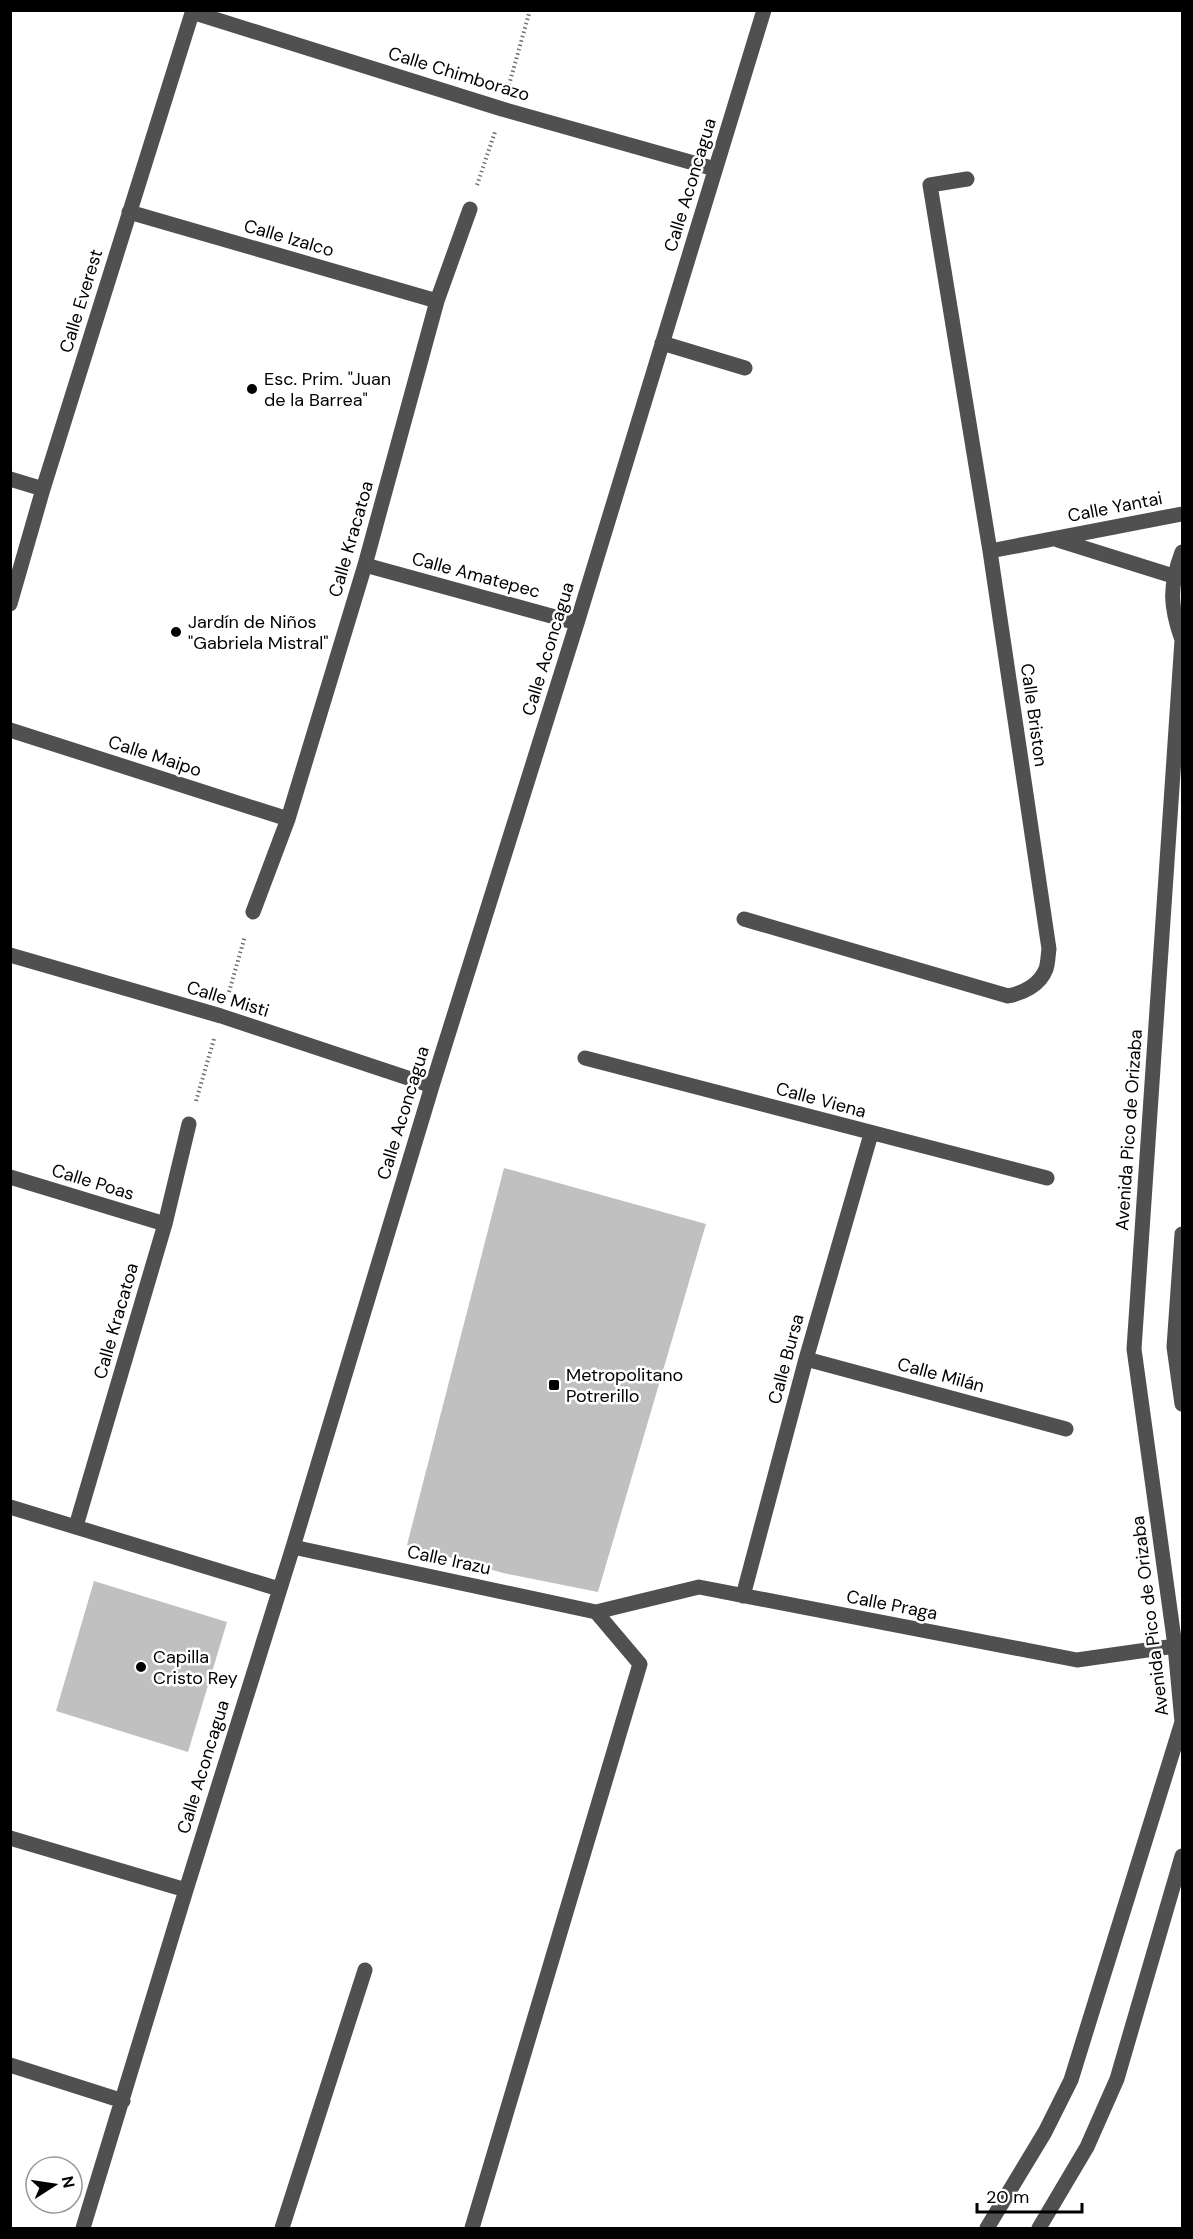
<svg xmlns="http://www.w3.org/2000/svg" width="1193" height="2239" font-family="'DM Sans',sans-serif">
<rect width="100%" height="100%" fill="#fff"/>
<path fill="#c0c0c0" d="M504 1168 706 1224 598 1592 503 1573 407 1545Z
M94 1581 227 1622 188 1752 56 1711Z"/>
<g fill="none" stroke-linecap="round" stroke-linejoin="round">
<path stroke="#727272" stroke-width="4" stroke-dasharray="1.5 3" stroke-linecap="butt" d="M509 85 530 10
M477 185 495 132
M229 992 245 936
M196 1101 214 1039"/>
<path stroke="#505050" stroke-width="15" d="M192 12 502 109 715 169
M129 212 437 301
M662 343 745 368
M10 479 43 489
M1058 540 1173 576
M990 551 1182 514
M1182 552C1169 587 1170 606 1182 640
M365 565 577 623
M10 604 43 489 193 10
M10 730 288 819
M253 912 288 819 365 565 437 301 470 209
M744 919 1008 996C1023 993 1040 985 1046 969 1048 963 1048 955 1049 949L990 551 930 185 967 179
M10 955 221 1016 432 1086
M585 1058 1047 1178
M10 1177 165 1224
M1182 1234 1174 1347 1182 1404
M806 1359 1066 1429
M10 1507 279 1589
M76 1526 165 1224 189 1124
M293 1547 596 1612 699 1587 1077 1660 1182 1645
M743 1596 806 1359 871 1134
M10 1838 186 1890
M10 2065 123 2101
M83 2228 186 1890 293 1547 432 1086 577 623 764 10
M282 2228 365 1970
M472 2228 640 1664 596 1612
M987 2228 1045 2132 1071 2080 1182 1722 1175 1646 1134 1349 1182 640
M1039 2228 1087 2147 1117 2079 1182 1856"/>
</g>
<g fill="#000" stroke="#fff" stroke-width="2">
<circle cx="252" cy="389" r="6"/>
<circle cx="176" cy="632" r="6"/>
<rect x="548" y="1379" width="12" height="12" rx="3"/>
<circle cx="141" cy="1667" r="6"/>
</g>
<g text-anchor="middle" stroke-width="5" stroke-linejoin="round" paint-order="stroke">
<g font-size="18" fill="#000" stroke="#fff">
<text transform="translate(459 74) rotate(17)" y="6">Calle Chimborazo</text>
<text transform="translate(690 185) rotate(-73)" y="6">Calle Aconcagua</text>
<text transform="translate(289 238) rotate(16)" y="6">Calle Izalco</text>
<text transform="translate(81 301) rotate(-73)" y="6">Calle Everest</text>
<text transform="translate(1115 507) rotate(-11)" y="6">Calle Yantai</text>
<text transform="translate(351 539) rotate(-74)" y="6">Calle Kracatoa</text>
<text transform="translate(476 575) rotate(15)" y="6">Calle Amatepec</text>
<text transform="translate(548 649) rotate(-73)" y="6">Calle Aconcagua</text>
<text transform="translate(1034 715) rotate(82)" y="6">Calle Briston</text>
<text transform="translate(155 756) rotate(18)" y="6">Calle Maipo</text>
<text transform="translate(228 999) rotate(17)" y="6">Calle Misti</text>
<text transform="translate(821 1100) rotate(15)" y="6">Calle Viena</text>
<text transform="translate(403 1113) rotate(-73)" y="6">Calle Aconcagua</text>
<text transform="translate(1129 1130) rotate(-86)" y="6">Avenida Pico de Orizaba</text>
<text transform="translate(93 1182) rotate(17)" y="6">Calle Poas</text>
<text transform="translate(116 1321) rotate(-74)" y="6">Calle Kracatoa</text>
<text transform="translate(786 1359) rotate(-75)" y="6">Calle Bursa</text>
<text transform="translate(941 1375) rotate(15)" y="6">Calle Milán</text>
<text transform="translate(449 1560) rotate(12)" y="6">Calle Irazu</text>
<text transform="translate(892 1605) rotate(11)" y="6">Calle Praga</text>
<text transform="translate(1150 1616) rotate(-97)" y="6">Avenida Pico de Orizaba</text>
<text transform="translate(203 1767) rotate(-73)" y="6">Calle Aconcagua</text>
</g>
<g font-size="18" fill="#000" stroke="#fff" text-anchor="start">
<text x="264" y="385">Esc. Prim. "Juan<tspan x="264" dy="21">de la Barrea"</tspan></text>
<text x="188" y="628">Jardín de Niños<tspan x="188" dy="21">"Gabriela Mistral"</tspan></text>
<text x="566" y="1381">Metropolitano<tspan x="566" dy="21">Potrerillo</tspan></text>
<text x="153" y="1663">Capilla<tspan x="153" dy="21">Cristo Rey</tspan></text>
</g>
</g>
<rect width="1193" height="2239" fill="none" stroke="#000000" stroke-width="24"/>
<g transform="translate(54 2185) rotate(78)"><circle r="28" fill="#ffffff" stroke="#999999" stroke-width="1.5"/>
<path d="M0-4.5L10 22L0 15L-10 22Z" fill="#000000"/>
<text y="-9" font-size="16" font-weight="bold" text-anchor="middle" fill="#000000">N</text>
</g>
<path d="M977 2203v9h105v-9" fill="none" stroke="#000000" stroke-width="3"/>
<text x="986" y="2203" font-size="18" fill="#000000" stroke="#ffffff" stroke-width="4.5" paint-order="stroke">20 m</text>
</svg>
